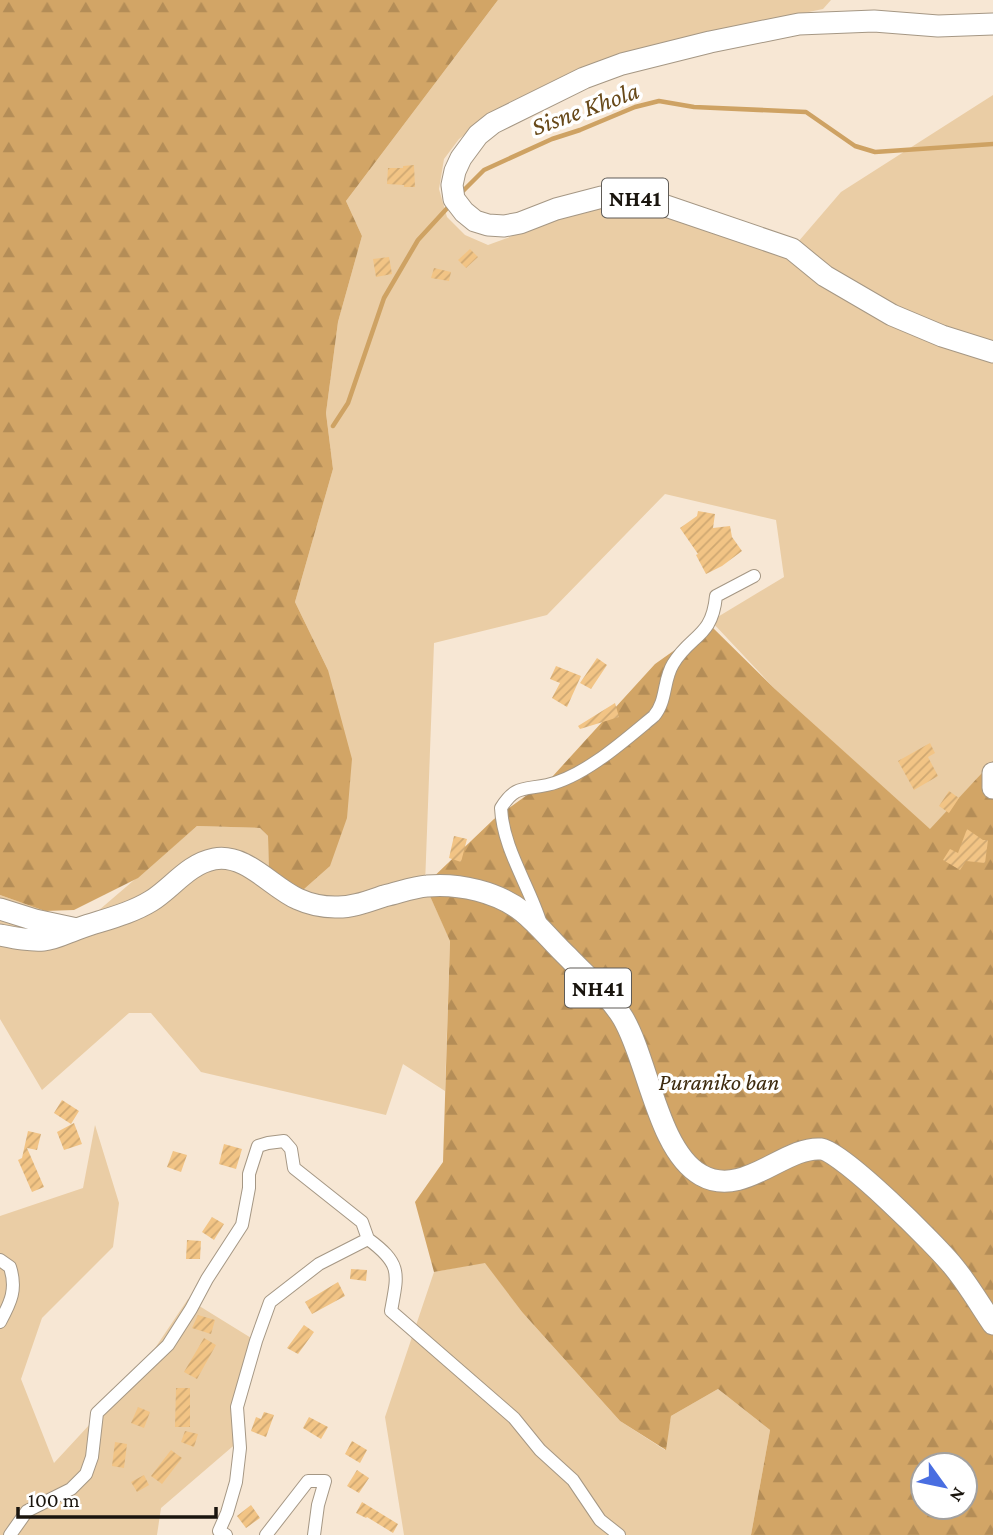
<svg xmlns="http://www.w3.org/2000/svg" width="993" height="1535" font-family="'Crimson Pro',serif">
<defs>
<pattern id="forest-firs" width="22" height="20" patternUnits="userSpaceOnUse" patternTransform="scale(1.75)"><rect width="22" height="20" fill="#d2a566"/><path d="M5 1l3.5 6h-7zM16 11l3.5 6h-7z" fill="#b48d57"/></pattern>
<pattern id="building-hatch" width="6" height="6" patternUnits="userSpaceOnUse" patternTransform="scale(1.75)"><rect width="6" height="6" fill="#f2c485"/><path d="M-1 1l2-2M0 6l6-6M5 7l2-2" fill="none" stroke="#cfa872"/></pattern>
</defs>
<rect width="100%" height="100%" fill="#f7e7d4"/>
<path fill="#eacda5" d="M498 0H831L823 9 689 37 566 75 502 106 459 139 444 159 439 189 447 217 465 235 488 245 553 221 595 209 624 205 792 249 841 192 993 95V761L930 830 775 689 711 621 784 577 776 520 665 494 547 615 434 643 425 885 450 940 445 1091 403 1064 386 1115 201 1072 151 1013H129L42 1090 0 1019V895L45 911 77 929 197 826 260 828 268 836 269 876 328 670 295 602 333 469 326 413 338 322 362 236 346 201Z
M95 1125 119 1203 113 1247 42 1318 21 1379 54 1463 141 1369 188 1299 256 1341 237 1407 239 1441 161 1508 157 1535H0V1216L83 1188Z
M485 1262 522 1312 620 1421 665 1450 671 1416 718 1389 770 1430 751 1535H404L385 1417 434 1272Z"/>
<path fill="url(#forest-firs)" fill-rule="evenodd" d="M0 0H498L346 201 362 236 338 322 326 413 333 469 295 602 328 670 352 759 347 818 330 866 304 889 294 888 269 876 268 836 260 828 197 826 138 878 74 910 45 911 0 895Z
M710 625 775 689 930 829 993 761V1535H751L770 1430 718 1389 671 1416 666 1450 620 1421 522 1312 485 1263 434 1272 415 1202 443 1162 450 941 425 885 494 819 552 777 655 664ZM923 1465H965V1507H923Z"/>
<g fill="none" stroke-linecap="round" stroke-linejoin="round">
<path stroke="#cea263" stroke-width="4.5" d="M459 195 484 170 552 139 580 130 635 107 659 101 694 107 806 112 855 146 875 152 993 144
M333 426 348 403 384 298 418 240 451 204"/>
</g>
<path fill="url(#building-hatch)" d="M414 165 415 187H404V185L387 184 388 168H403V166Z
M470 249 478 257 466 268 458 260Z
M389 257 392 274 376 277 373 259Z
M434 268 451 272 449 281 431 278Z
M698 511 715 514 713 528 730 526 732 537 742 551 722 566 706 574 696 555 698 554 680 528 697 516Z
M597 658 607 665 591 689 580 683Z
M556 666 581 676 567 707 552 698 560 683 550 679Z
M615 703 619 717 580 729 578 726Z
M930 743 935 753 928 757 938 776 914 790 898 761Z
M949 791 959 798 949 813 939 806Z
M967 829 983 840H988L985 863 966 861 960 870 943 860 950 849 958 853Z
M454 836 467 839 461 862 449 858Z
M62 1100 79 1111 71 1124 54 1113Z
M74 1123 82 1144 64 1150 57 1132Z
M28 1131 41 1134 37 1150 27 1148 44 1187 32 1192 18 1160 22 1158Z
M224 1144 242 1149 236 1169 219 1164Z
M173 1151 187 1155 181 1172 167 1167Z
M212 1217 224 1224 214 1240 202 1232Z
M187 1240 201 1241 200 1259H186Z
M351 1269 367 1270 366 1281 350 1279Z
M338 1282 345 1296 312 1314 305 1302Z
M198 1315 215 1320 211 1334 192 1328Z
M304 1325 314 1332 298 1354 287 1348Z
M204 1338 216 1345 197 1379 184 1372Z
M176 1388H190V1427H175Z
M138 1407 150 1412 144 1428 131 1423Z
M264 1412 274 1415 266 1437 251 1431 256 1417 261 1419Z
M309 1417 328 1427 321 1439 303 1428Z
M185 1431 198 1434 194 1447 181 1442Z
M352 1441 367 1450 360 1463 345 1454Z
M115 1442 127 1444 124 1468 112 1466Z
M171 1450 182 1458 162 1484 151 1476Z
M357 1470 369 1478 359 1493 347 1486Z
M144 1475 149 1485 137 1492 131 1482Z
M362 1502 398 1524 393 1533 367 1517 366 1518 356 1513Z
M251 1505 260 1518 246 1528 237 1516Z"/>
<g fill="none" stroke-linecap="round" stroke-linejoin="round">
<defs>
<path id="minor" d="M541 924C529 885 503 849 501 808 515 785 524 790 547 785 584 777 625 740 654 716 667 701 663 680 673 664 691 634 712 638 716 596L754 576
M368 1239C402 1264 398 1273 391 1311L514 1418 540 1450 573 1480 600 1520 619 1535
M0 1260 10 1267C17 1289 11 1302 0 1322
M10 1535 27 1511 71 1489 86 1474 92 1457 97 1413 168 1345 191 1309 207 1279 242 1225 249 1188V1174L258 1146 268 1143 284 1141 291 1149 294 1168 362 1222 368 1239 319 1264 270 1302 256 1341 237 1407 240 1448 236 1482 227 1513 219 1531 226 1535
M266 1535 308 1481H325L318 1505 314 1535"/>
<path id="trunk" d="M993 24 938 26 874 21 799 24 710 42 622 64 584 78 493 123 478 135 461 158 455 171 452 185 454 199 464 212 475 221 488 225 504 226 520 223 556 209 602 197 633 198 663 205 792 249 825 276 892 315 942 336 993 352
M993 773V788
M0 909 35 920 77 929
M0 935C15 938 29 941 44 940 56 939 68 932 80 928 103 920 130 914 151 901 172 888 188 864 214 859 246 853 271 887 298 899 309 904 323 907 335 907 351 908 369 901 384 896 398 893 413 887 427 886 459 883 498 892 523 912 539 925 553 943 568 957 587 977 609 995 623 1018 648 1060 658 1151 701 1175 743 1199 784 1146 821 1149 842 1151 937 1246 953 1266 968 1284 980 1305 993 1324"/>
</defs>
<use href="#minor" stroke="#a59784" stroke-width="14"/>
<use href="#trunk" stroke="#a59784" stroke-width="23"/>
<use href="#minor" stroke="#fff" stroke-width="12"/>
<use href="#trunk" stroke="#fff" stroke-width="21"/>
</g>
<g text-anchor="middle" stroke-width="7" stroke-linejoin="round" paint-order="stroke">
<g fill="#fff" stroke="#5f5b56" stroke-width="2">
<rect x="602" y="178.5" width="66" height="39" rx="5"/>
<rect x="565" y="968.5" width="66" height="39" rx="5"/>
</g>
<g font-size="23" font-weight="bold" fill="#1a150e">
<text x="635" y="206">NH41</text>
<text x="598" y="996">NH41</text>
</g>
<g font-size="24" font-style="italic" fill="#3d2a0e" stroke="#fff">
<text x="719" y="1090">Puraniko ban</text>
</g>
<g font-size="26" font-style="italic" fill="#674818" stroke="#fff">
<text transform="translate(585 108) rotate(-20)" y="9">Sisne Khola</text>
</g>
</g>
<g transform="translate(944 1486) rotate(123)"><circle r="33" fill="#ffffff" stroke="#a3a19f" stroke-width="2"/>
<path d="M0-5L12 26L0 18L-12 26Z" fill="#496ee1"/>
<text y="-10" font-size="19" font-weight="bold" text-anchor="middle" fill="#1a150e">N</text>
</g>
<path d="M18 1507v10h198v-10" fill="none" stroke="#1a150e" stroke-width="3.5"/>
<text x="28" y="1507" font-size="21" fill="#1a150e" stroke="#ffffff" stroke-width="5" paint-order="stroke">100 m</text>
</svg>
